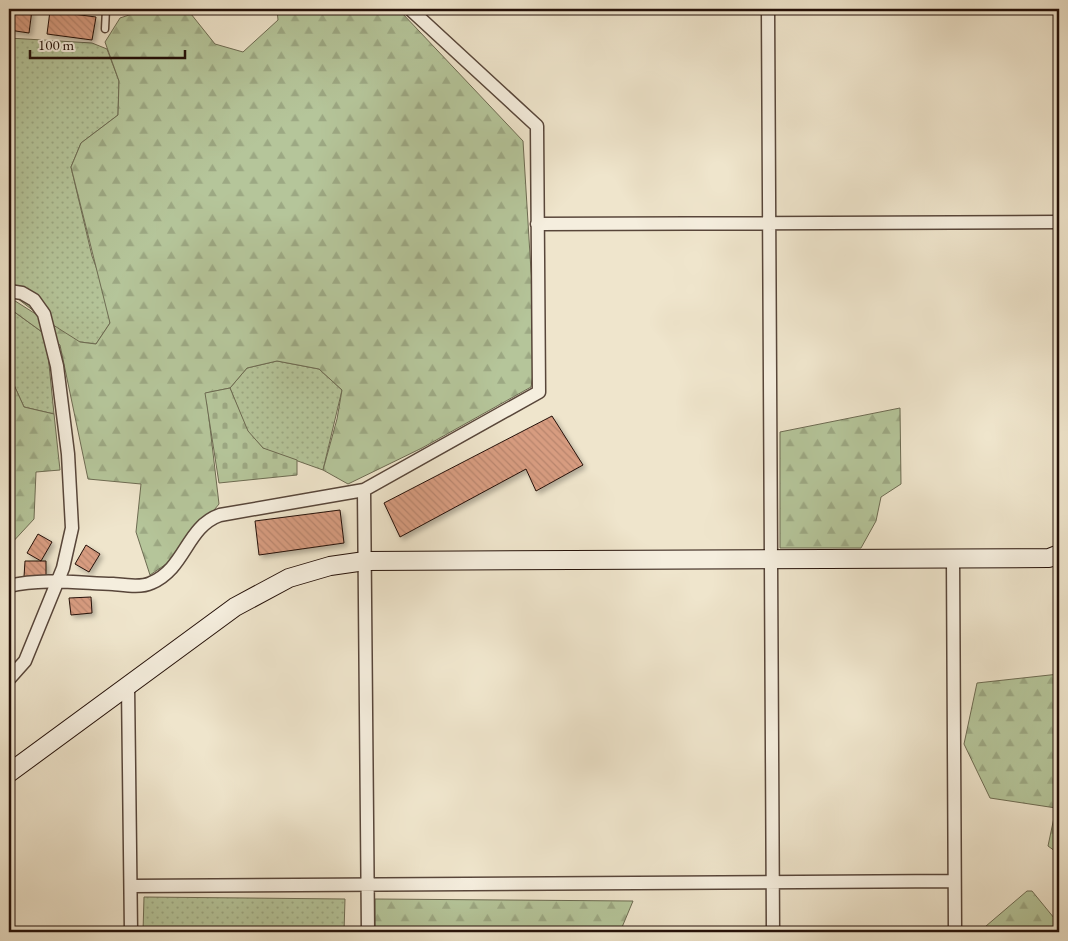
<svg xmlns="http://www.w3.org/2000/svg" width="1068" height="941" font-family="'EB Garamond',serif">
<defs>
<pattern id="grass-dots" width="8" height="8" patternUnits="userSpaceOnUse" patternTransform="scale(1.25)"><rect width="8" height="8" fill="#b5c59a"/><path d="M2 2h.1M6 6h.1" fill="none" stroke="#9ca883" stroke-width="1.8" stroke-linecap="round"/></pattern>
<pattern id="forest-firs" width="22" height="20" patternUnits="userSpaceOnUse" patternTransform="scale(1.25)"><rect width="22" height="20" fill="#b5c59a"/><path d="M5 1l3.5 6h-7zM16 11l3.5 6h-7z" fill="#9ca883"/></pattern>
<pattern id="cemetery-stones" width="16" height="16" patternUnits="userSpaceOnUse" patternTransform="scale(1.25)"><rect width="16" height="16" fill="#b5c59a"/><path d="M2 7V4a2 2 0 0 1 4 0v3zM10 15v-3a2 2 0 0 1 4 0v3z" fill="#9ca883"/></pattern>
<pattern id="building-back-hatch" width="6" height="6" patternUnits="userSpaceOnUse" patternTransform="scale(1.25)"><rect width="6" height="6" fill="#d79c80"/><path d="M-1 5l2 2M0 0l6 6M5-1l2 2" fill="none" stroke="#b8856d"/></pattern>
<filter id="shadow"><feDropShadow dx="3" dy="3" stdDeviation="2.5" flood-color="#0004"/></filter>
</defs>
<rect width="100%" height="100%" fill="#efe5cc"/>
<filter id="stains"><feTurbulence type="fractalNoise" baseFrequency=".004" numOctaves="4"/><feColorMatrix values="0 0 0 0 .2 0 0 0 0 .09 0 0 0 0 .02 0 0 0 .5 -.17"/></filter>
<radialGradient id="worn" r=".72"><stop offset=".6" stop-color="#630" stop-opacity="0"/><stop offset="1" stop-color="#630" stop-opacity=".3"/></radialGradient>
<path fill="url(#grass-dots)" stroke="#6d6b52" d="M9 38 92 43 107 49 119 81 118 115 81 143 71 167 92 256 105 291 110 323 96 344 73 341 9 292Z
M9 308 46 335 54 414 24 407 9 374Z
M277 361 319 369 342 390 323 470 264 449 247 431 230 388 247 368Z
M144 897 345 899 344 932H143Z"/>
<path fill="url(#forest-firs)" stroke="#6d6b52" d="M147 9H187L215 44 243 52 278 20 277 9H401L402 13 523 141 531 271 538 342 531 387 422 448 348 484 323 470 337 419 342 390 319 369 277 361 247 368 230 388 206 393 219 504 175 558 150 575 136 532 141 484 88 479 60 345 9 308V288L12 299 80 342 96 344 110 323 71 167 81 143 118 115 119 81 105 42 120 18Z
M9 374 24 407 54 414 60 470 36 472 34 519 9 546Z
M900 408 901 484 881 497 876 521 861 548H780V432Z
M1059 674V854L1048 846 1056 808 990 798 964 744 977 683Z
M1027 891H1032L1059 924V932H979Z
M375 899 633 901 620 932H375Z"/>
<path fill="url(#cemetery-stones)" stroke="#6d6b52" d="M230 388 248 431 263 448 297 460V475L219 483 205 393Z"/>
<path fill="url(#building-back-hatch)" stroke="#251109" filter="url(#shadow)" d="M9 9 32 10 29 33 9 30Z
M50 11 96 17 92 40 47 34Z
M552 416 583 465 536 491 526 469 400 537 384 503Z
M340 510 344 543 259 555 255 521Z
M38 534 52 542 41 561 27 553Z
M86 545 100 554 89 572 75 564Z
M25 561H46V578L24 577Z
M91 597 92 613 71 615 69 598Z"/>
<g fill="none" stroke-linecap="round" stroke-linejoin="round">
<defs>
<path id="lane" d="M105 29 106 9"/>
<path id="street" d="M768 9 773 932
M537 224 1059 222
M9 291 22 293 34 300 44 314 57 366 68 454 72 528 63 568 25 661 9 679
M364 490 539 392 537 126 410 9
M953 558 955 932
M9 586C42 578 79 583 113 584 124 585 141 588 151 583 186 568 186 527 220 515L364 490 368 932
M128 686 131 932
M131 886 954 881"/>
<path id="secondary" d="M9 773 235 607 289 578 330 566 365 561 1049 558 1059 554"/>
</defs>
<use href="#lane" stroke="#58463a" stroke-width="9"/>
<use href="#street" stroke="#58463a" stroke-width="15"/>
<use href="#secondary" stroke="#251109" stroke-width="20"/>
<use href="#lane" stroke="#f5eede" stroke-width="6"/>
<use href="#street" stroke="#f5eede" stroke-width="12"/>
<use href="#secondary" stroke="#f5eede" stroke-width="18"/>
</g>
<rect width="1068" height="941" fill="none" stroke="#efe5cc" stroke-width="30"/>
<rect x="10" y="10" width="1048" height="921" fill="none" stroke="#251109" stroke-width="2.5"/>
<rect x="15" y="15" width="1038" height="911" fill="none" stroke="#251109"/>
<path d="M30 50v8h155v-8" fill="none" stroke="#251109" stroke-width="2.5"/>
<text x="38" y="50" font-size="15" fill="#251109" stroke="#f5eede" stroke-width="4" paint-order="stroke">100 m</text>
<rect width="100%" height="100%" filter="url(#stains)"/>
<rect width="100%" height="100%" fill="url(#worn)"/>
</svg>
